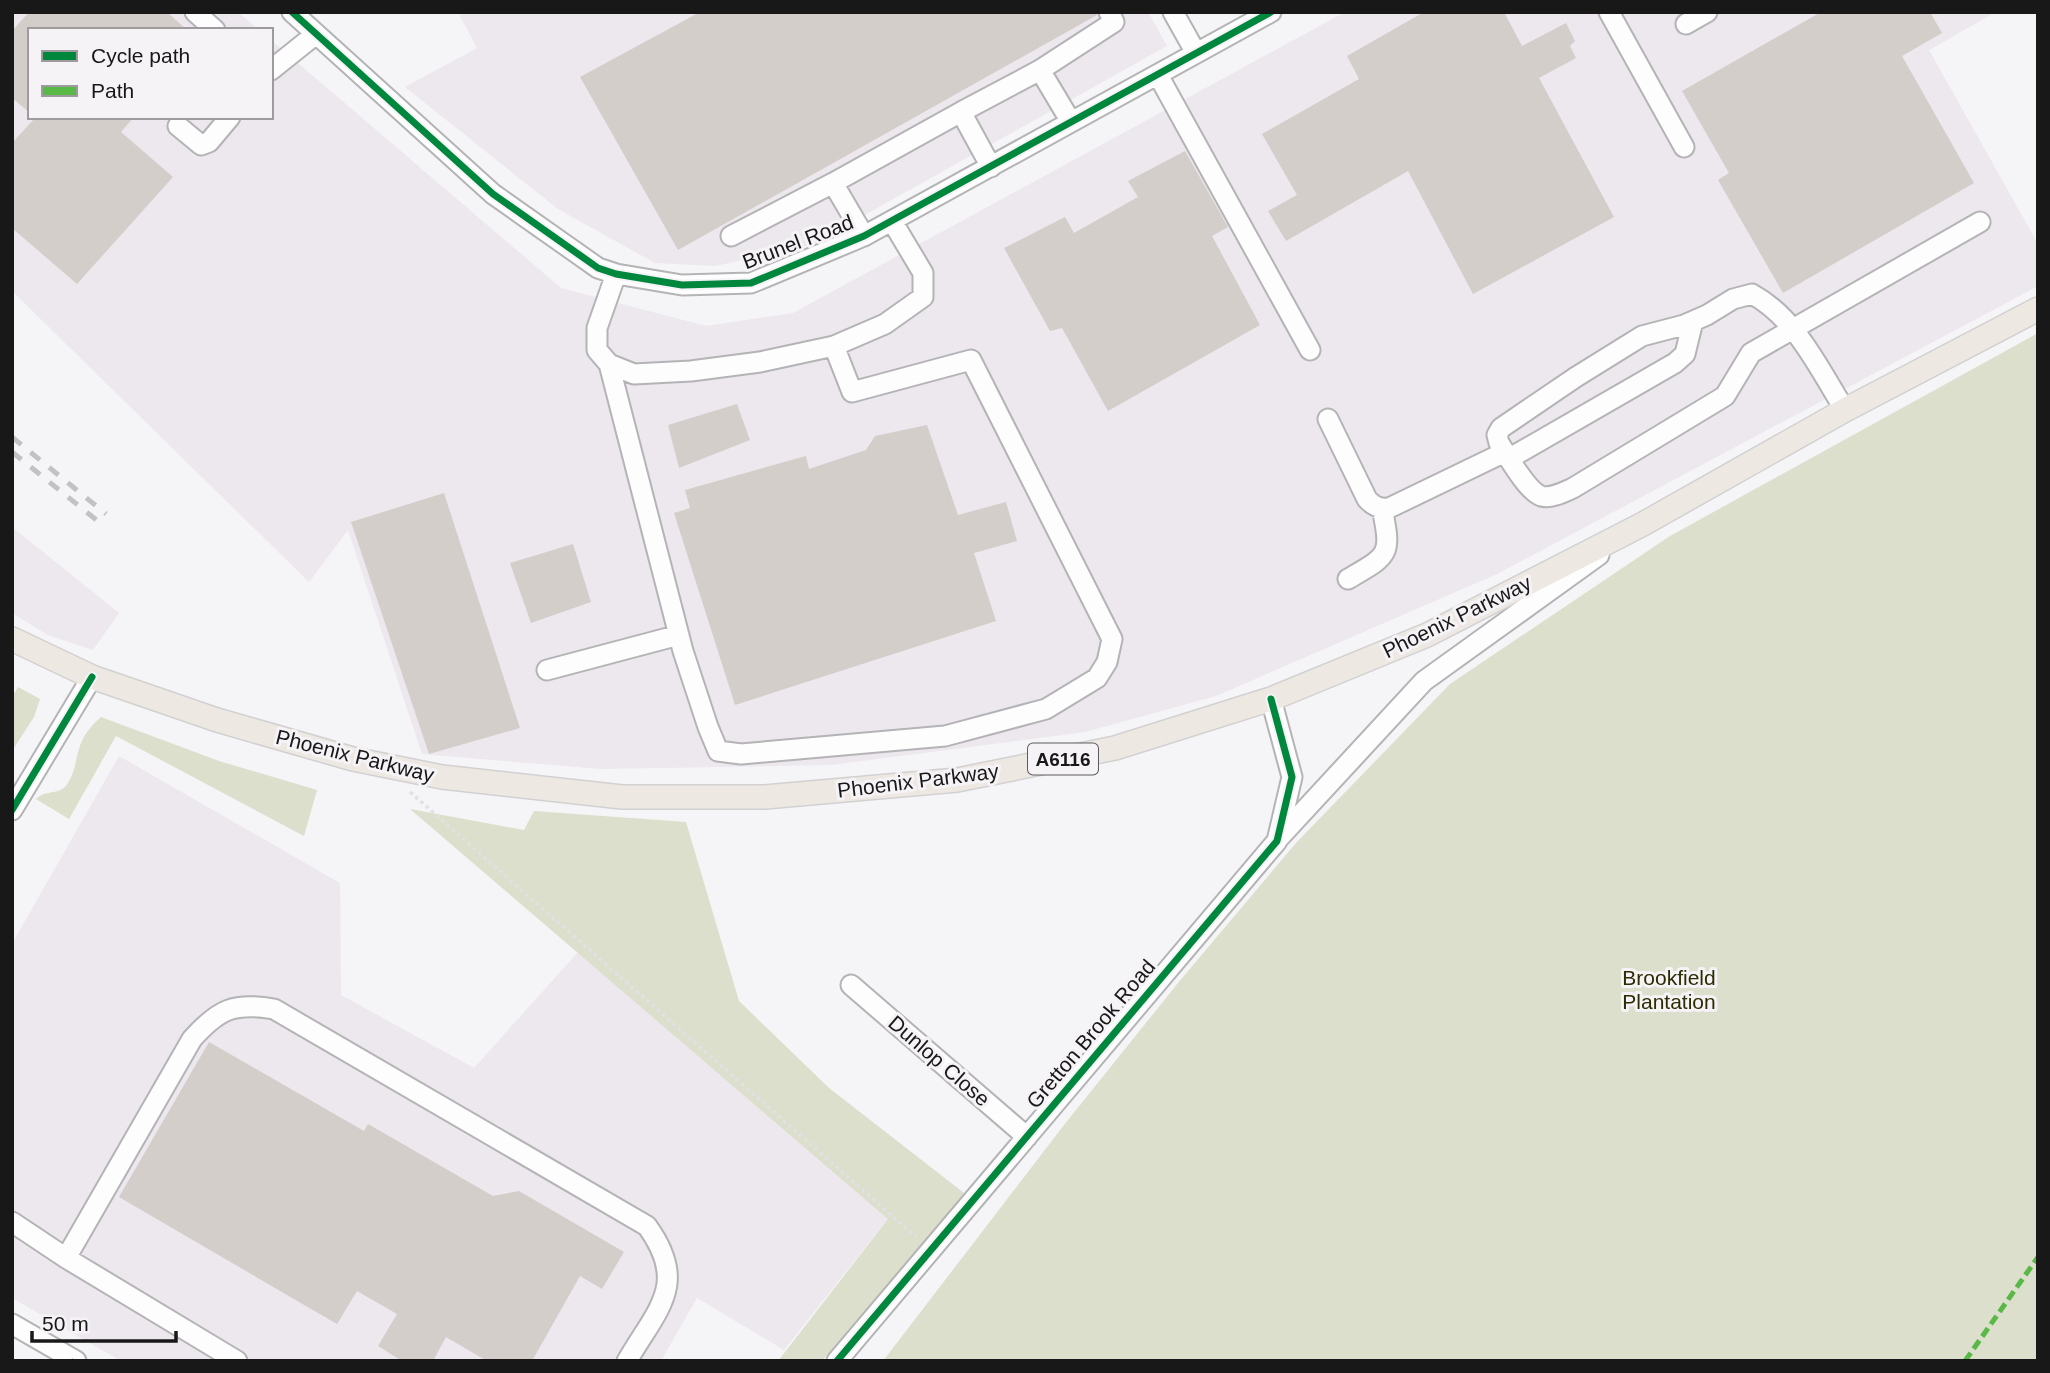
<svg xmlns="http://www.w3.org/2000/svg" width="2050" height="1373" font-family="Arial,sans-serif">
<rect width="100%" height="100%" fill="#f5f4f6"/>
<path fill="#ede7ee" d="M12 12H238L259 30H30V117H271V40L561 288 706 326 793 313 1345 12H1996L1929 50 2038 244V286L1497 574 1216 696 1085 732 831 765 600 769 422 754 348 530 309 582 12 291Z
M458 12H1148L1167 46 811 245 715 266 655 263 558 209 405 87 477 48Z
M12 527 119 613 93 650 48 635 12 613Z
M119 756 340 883 341 995 474 1068 579 951 890 1216 784 1350 697 1298 661 1361H121L12 1298V944Z"/>
<path fill="#dcdfcb" d="M2038 333V1361H883L1064 1125 1178 983 1296 843 1450 684 1670 536Z
M18 687 40 699 34 717 12 751V697Z
M101 717 219 761 317 790 304 836 116 736 69 819 36 799C44 790 58 795 66 786 75 774 75 762 79 749 83 735 91 726 101 717Z
M410 809 524 830 534 811 686 822 739 1001 829 1088 964 1193 922 1248 822 1361H778L888 1219Z"/>
<path fill="#d3cec9" d="M29 12H167L187 30H30V113L12 98V31Z
M700 12H1097V15L678 250 580 77Z
M1424 12H1504L1522 46 1566 23 1575 41 1570 46 1576 58 1539 78 1614 217 1473 294 1408 171 1286 241 1268 211 1297 195 1262 134 1359 79 1347 56Z
M1821 12H1930L1942 33 1902 56 1974 183 1783 293 1718 180 1729 173 1682 91Z
M36 117H134L121 132 173 177 77 284 12 228V143Z
M1185 151 1228 227 1212 236 1260 325 1108 411 1062 328 1050 331 1004 248 1065 217 1074 233 1138 197 1128 181Z
M737 404 750 440 679 468 668 425Z
M927 425 958 515 1006 502 1017 541 974 553 996 621 735 705 674 513 690 508 685 490 806 456 809 469 866 450 875 436Z
M444 493 520 728 429 754 351 522Z
M573 544 591 602 531 623 510 563Z
M209 1042 364 1131 368 1124 493 1196 519 1191 624 1252 602 1289 580 1276 532 1361H487L446 1337 433 1361H402L378 1346 397 1314 357 1291 337 1324 119 1197Z"/>
<g fill="none" stroke-linecap="round" stroke-linejoin="round">
<defs>
<path id="minor" d="M195 12 215 30
M292 12 493 194 598 268 616 274 682 285 751 283 864 236 1271 12
M1173 12 1196 53
M1609 12 1684 147
M1686 24 1707 12
M271 70 316 34
M1040 70 1114 22 1109 12
M1158 75 1310 350
M178 126 201 145 209 142 230 117
M991 167 961 112 1040 70 1071 122
M833 183 864 236
M731 236 833 183 961 112
M616 274 597 328V350L609 364 634 374 691 371 760 362 834 346 885 324 923 297V273L892 221
M609 364 683 651 708 727 718 751 741 754 945 736 1046 709 1097 678 1107 662 1112 639 971 360 852 392 834 346
M1845 410C1819 369 1796 318 1752 294L1733 299 1707 315 1684 325 1642 336 1576 377 1501 428 1497 435 1499 443C1507 455 1527 491 1541 496 1551 499 1564 492 1573 488L1725 396 1751 353 1980 222
M1328 419 1367 499C1373 506 1379 509 1389 508L1505 452
M1510 458 1675 363 1685 354 1693 321
M1348 579C1389 555 1392 556 1382 508
M547 670 679 635
M12 810 92 677
M1277 840 1424 681 1599 555
M851 985 1027 1137
M12 1222 66 1258 237 1361
M66 1258 192 1039C219 1009 234 1002 274 1009L647 1226C689 1284 658 1308 627 1361
M12 1324 76 1361
M837 1361 1277 841 1292 777 1271 699"/>
<path id="major" d="M12 639 92 677 217 720 353 759 442 777 622 797H765L957 780 1115 748 1271 699 1427 635 1643 524 1845 410 2038 309"/>
</defs>
<use href="#minor" stroke="#b4b3b5" stroke-width="23"/>
<use href="#major" stroke="#d2d1d2" stroke-width="26"/>
<path stroke="#e1e0e2" stroke-width="3.5" stroke-dasharray="3.5 3.5" stroke-linecap="butt" d="M410 792 916 1237"/>
<use href="#minor" stroke="#fefdfe" stroke-width="19"/>
<use href="#major" stroke="#eee8e2" stroke-width="23"/>
<path stroke="#c2c2c3" stroke-width="5" stroke-dasharray="12 12" stroke-linecap="butt" d="M12 437 106 514
M12 452 99 522"/>
<path stroke="#58b947" stroke-width="5" stroke-dasharray="10 5" stroke-linecap="butt" d="M73 1361 74 1360
M1965 1361 2038 1257"/>
<defs>
<path id="cycleway" d="M292 12 493 194 598 268 616 274 682 285 751 283 864 236 1271 12
M12 810 92 677
M837 1361 1277 841 1292 777 1271 699"/>
</defs>
<use href="#cycleway" stroke="#f6f3f7" stroke-width="11"/>
<use href="#cycleway" stroke="#00873e" stroke-width="7"/>
</g>
<g text-anchor="middle" stroke-width="6" stroke-linejoin="round" paint-order="stroke">
<rect fill="#f6f3f7" stroke="#5b5a5c" stroke-width="2" x="1028" y="743.5" width="70" height="31" rx="5"/>
<g font-size="19" font-weight="bold" fill="#191819">
<text x="1063" y="766">A6116</text>
</g>
<g font-size="21" fill="#191819" stroke="#f6f3f7">
<text transform="translate(798 242) rotate(-21)" y="7">Brunel Road</text>
<text transform="translate(1457 617) rotate(-26)" y="7">Phoenix Parkway</text>
<text transform="translate(355 756) rotate(14)" y="7">Phoenix Parkway</text>
<text transform="translate(918 781) rotate(-7)" y="7">Phoenix Parkway</text>
<text transform="translate(1091 1034) rotate(-50)" y="7">Gretton Brook Road</text>
<text transform="translate(939 1061) rotate(41)" y="7">Dunlop Close</text>
</g>
<g font-size="21" fill="#2b2d00" stroke="#f6f3f7">
<text x="1669" y="985">Brookfield<tspan x="1669" dy="24">Plantation</tspan></text>
</g>
</g>
<rect width="2050" height="1373" fill="none" stroke="#191819" stroke-width="28"/>
<rect x="28" y="28" width="245" height="91" fill="#f6f3f7" stroke="#9e9b9e" stroke-width="2"/>
<rect x="42" y="51" width="35" height="10" fill="#00873e" stroke="#9e9b9e" stroke-width="2"/>
<text x="91" y="63" font-size="21" fill="#191819">Cycle path</text>
<rect x="42" y="86" width="35" height="10" fill="#58b947" stroke="#9e9b9e" stroke-width="2"/>
<text x="91" y="98" font-size="21" fill="#191819">Path</text>
<path d="M32 1331v10h144v-10" fill="none" stroke="#191819" stroke-width="3.5"/>
<text x="42" y="1331" font-size="21" fill="#191819" stroke="#f6f3f7" stroke-width="5" paint-order="stroke">50 m</text>
</svg>
